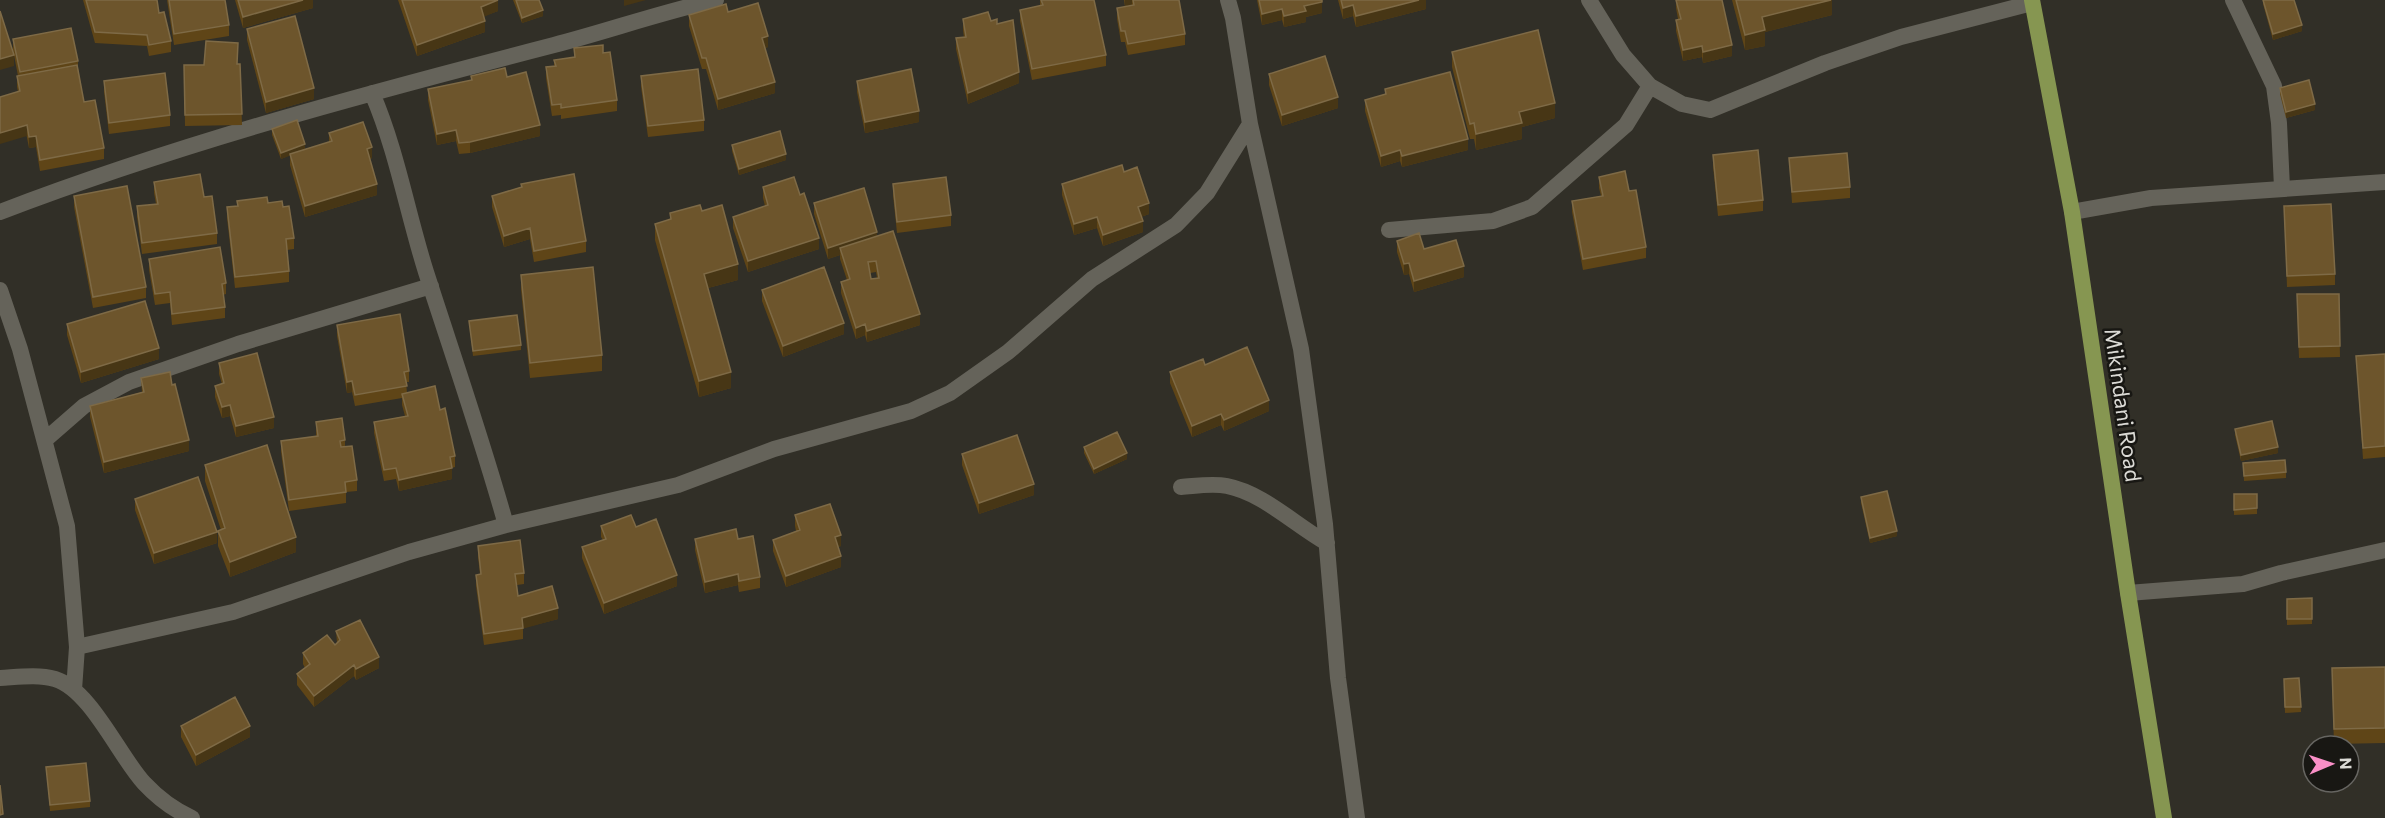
<svg xmlns="http://www.w3.org/2000/svg" width="2385" height="818" font-family="Commissioner,sans-serif">
<rect width="100%" height="100%" fill="#312f27"/>
<g fill="none" stroke-linecap="round" stroke-linejoin="round">
<path stroke="#65635a" stroke-width="16" d="M1228 0 1233 18 1250 124 1301 349 1325 524 1338 678 1357 818
M1589 0 1623 55 1650 86 1682 104 1710 110 1825 63 1901 37 2032 3
M2233 0 2274 86 2279 123 2282 188
M372 93C397 151 407 212 426 272 453 356 482 439 506 525
M0 212C180 143 368 93 554 45 608 31 662 12 716 0
M2072 212 2151 198 2385 182
M1389 230 1493 221 1532 207 1626 125 1650 86
M0 290 20 349 67 526 77 647 74 690
M45 440 84 406 129 382 238 344 431 286
M1181 487C1196 486 1212 483 1227 486 1263 493 1295 525 1327 543
M2128 593 2243 584 2281 573 2385 550
M77 647 233 612 409 552 506 525 678 485 774 449 911 411 950 393 1008 352 1092 279 1176 225 1207 193 1250 124
M0 678C18 677 38 674 55 679 91 690 119 756 144 783 158 798 174 810 192 818"/>
<path stroke="#869651" stroke-width="16" d="M2032 0 2072 212 2128 593 2164 818"/>
</g>
<path fill="#5f4517" fill-rule="evenodd" d="M83 0H157L159 13 171 41V52L149 56 147 46 95 43Z
M167 0H225L229 25V36L174 45Z
M235 0H313V8L243 28Z
M398 0H498V11L484 16 485 32 417 56Z
M513 0H539L543 16 522 23Z
M1040 0H1094L1106 55V66L1032 80 1020 21V10L1040 6Z
M1124 0H1179L1185 34V45L1128 55 1125 42H1121L1117 19V8L1125 7Z
M1257 0H1322V13L1306 17V22L1284 27 1282 20 1262 25Z
M1338 0H1426V9L1356 27 1353 16 1343 19Z
M1676 0H1722L1732 56 1703 63 1702 57 1683 61 1676 31V20L1678 19 1676 8Z
M1732 0H1832V15L1765 32V46L1745 50Z
M2263 0H2294L2302 31 2273 40 2263 4Z
M728 12 768 47 765 48 775 93 718 110 706 69H702L689 26V15Z
M963 19 991 21 997 24 1019 83 968 104 956 49V38H964L963 30Z
M247 29 314 99 266 113 247 40Z
M13 39 78 61V68L84 102 104 148V159L40 171 36 147 29 148 17 87V76H18L13 50Z
M574 48 603 53 617 100V111L561 119V115L552 116 546 78V67L554 66V60L574 57Z
M1452 52 1555 118 1522 127V139L1476 150 1474 139H1470L1452 67Z
M240 64 242 125 185 126 184 65Z
M1269 74 1338 108 1282 126 1269 85Z
M471 76 507 77 540 136 470 153 459 154 456 141 437 145 428 100V89L471 80Z
M641 76 704 120V131L648 137 641 87Z
M104 81 170 115V126L109 134 104 92Z
M857 81 919 122 865 133 857 92Z
M2280 88 2315 110 2286 118 2280 94Z
M1385 89 1468 150 1402 167 1400 161 1381 167 1365 111V100L1385 94Z
M272 129 305 149 329 142V133L372 158 370 159 377 195 305 217 290 165V155L281 159 272 135Z
M732 145 786 160 739 175 732 151Z
M1713 155 1763 200V211L1718 216 1713 166Z
M1789 158 1850 187V198L1792 203Z
M1124 172 1149 214 1141 217 1143 232 1103 246 1097 228 1074 235 1062 195V184Z
M1599 177 1629 191 1646 247V258L1583 270 1572 212V201L1601 196 1599 188Z
M154 182 217 233V244L142 254 137 217V206L156 204 154 193Z
M521 184 586 241V252L534 262 530 239 504 247 492 207V196L521 187Z
M893 184 951 215V226L897 233 893 195Z
M763 187 819 249 748 272 733 228V217L765 206 763 198Z
M74 196 146 287V298L93 308 74 207Z
M237 201 268 203 294 238V249L287 250 289 271V282L235 288 227 218V207L237 206Z
M814 203 877 236 920 325 867 342 865 335 856 339 841 293V282L847 280 840 259V255L828 259 814 214ZM876 272 877 278 871 279 870 273Z
M2284 206 2335 274V285L2287 287Z
M702 211 738 280 708 288 731 388 699 397 655 240V224L670 220V213Z
M1397 241 1424 249 1464 277 1414 292 1409 274 1404 275 1397 252Z
M149 259 226 283V294L223 295 225 307V318L172 325 170 303 155 305 149 270Z
M521 275 602 355V371L530 378 521 290Z
M762 290 844 334 783 357 762 301Z
M2339 294 2340 357 2299 358 2297 305Z
M469 321 521 345V350L473 356Z
M67 324 159 359 81 383 67 335Z
M337 325 409 371V382H406L407 393 440 410 455 456V467L452 468V479L399 491 396 479 384 481 374 433V422L405 416 402 405V398L355 406 352 392 347 393 337 336Z
M2385 354V457L2363 459 2356 356Z
M219 363 274 428 236 437 230 416 222 418 215 397V386L222 384 219 374Z
M1205 365 1269 411 1224 431 1221 425 1192 437 1170 383V372Z
M141 378 189 451 104 473 90 417V406L142 392Z
M316 422 345 440V447L357 480V491L346 492V503L289 511 281 452V441L316 436Z
M2235 429 2278 453 2241 461 2235 435Z
M1084 447 1127 459 1094 474 1084 453Z
M962 454 1034 495 979 514 962 465Z
M2243 463 2286 472V478L2244 481Z
M205 465 296 552 230 577 218 546V531L221 530 205 481Z
M2234 494H2257V514L2234 515Z
M1861 497 1897 536 1870 543 1861 503Z
M135 499 217 543 154 564 135 510Z
M795 515 841 546 838 547 841 567 786 587 773 551V540L796 531 795 526Z
M601 526 636 527 677 586 604 614 582 558V547L603 540 601 537Z
M695 539H738L760 577V588L739 592 738 585 705 593 695 550Z
M478 546 524 573V584L517 585 518 596 558 619 523 628V639L484 645 476 586V575L480 574 478 557Z
M2312 598V624L2287 625V599Z
M336 631 379 668 356 680 354 676 314 707 297 685V674L305 668 303 664V653L335 645 337 643Z
M2385 667V743L2334 744 2332 683Z
M2299 678 2301 712 2285 713 2284 679Z
M181 726 250 737 196 766 181 737Z
M46 767 90 801V807L50 811Z"/>
<path fill="#473615" d="M303 0H313V8L243 28V17Z
M498 0V11L481 18V7Z
M624 0H646L624 6Z
M1125 0H1132V6L1125 8Z
M1419 0H1426V9L1356 27V16Z
M1832 0V15L1765 32V46L1745 50V35L1762 17Z
M1322 2V13L1306 17V22L1284 27V16L1304 6Z
M1353 5V16L1343 19V8Z
M1282 9V20L1262 25V14Z
M543 10V16L522 23V18Z
M485 21V32L417 56V45Z
M2302 25V31L2273 40V34Z
M768 36V47L762 49V38Z
M1732 45V56L1703 63V52Z
M1702 46V57L1683 61V50Z
M14 55V66L0 70V59Z
M1019 72V83L968 104V93Z
M775 82V93L718 110V99Z
M314 88V99L266 113V102Z
M1338 97V108L1282 126V115Z
M1555 103V118L1522 127V139L1476 150V134L1519 112Z
M2315 104V110L2286 118V112Z
M919 111V122L865 133V122Z
M27 125V136L0 144V133Z
M540 125V136L470 153V142Z
M456 130V141L437 145V134Z
M36 136V147L29 148V137Z
M1468 139V150L1402 167V156Z
M305 144V150L281 159V153Z
M372 147V158L367 160V149Z
M1400 150V161L1381 167V156Z
M786 154V160L739 175V169Z
M377 184V195L305 217V206Z
M1149 203V214L1138 218V207Z
M1097 217V228L1074 235V224Z
M1143 221V232L1103 246V235Z
M530 228V239L504 247V236Z
M877 232V243L840 248V255L828 259V248Z
M819 238V249L748 272V261Z
M1409 263V274L1404 275V264Z
M738 264V280L704 289V274Z
M1464 266V277L1414 292V281Z
M920 314V325L867 342V331Z
M844 323V334L783 357V346Z
M865 324V335L856 339V328Z
M159 348V359L81 383V372Z
M731 372V388L699 397V381Z
M352 381V392L347 393V382Z
M1269 400V411L1224 431V420Z
M230 405V416L222 418V407Z
M1221 414V425L1192 437V426Z
M274 417V428L236 437V426Z
M189 440V451L104 473V462Z
M2278 447V453L2241 461V455Z
M1127 453V459L1094 474V469Z
M452 468V479L399 491V480Z
M1034 484V495L979 514V503Z
M1897 531V536L1870 543V538Z
M217 532V543L154 564V553Z
M841 535V546L835 548V537Z
M296 537V552L230 577V562Z
M841 556V567L786 587V576Z
M738 574V585L705 593V582Z
M677 575V586L604 614V603Z
M558 608V619L522 629V618Z
M379 657V668L356 680V669Z
M354 665V676L314 707V696Z
M250 726V737L196 766V755Z"/>
<path fill="#6d552c" stroke="#7e6a46" stroke-width="1.5" fill-rule="evenodd" d="M86 0H157L159 13 164 12 171 41 149 45 147 35 95 32Z
M169 0H225L229 25 174 34Z
M238 0H303L243 17Z
M402 0H498L481 7 485 21 417 45Z
M516 0H539L543 10 522 18Z
M1041 0H1094L1106 55 1032 69 1020 10 1043 5Z
M1133 0H1179L1185 34 1128 44 1125 31H1121L1117 8 1134 5Z
M1259 0H1322V2L1304 6 1306 11 1284 16 1282 9 1262 14Z
M1341 0H1419L1356 16 1353 5 1343 8Z
M1676 0H1722L1732 45 1703 52 1702 46 1683 50 1676 20 1681 19Z
M1736 0H1831L1762 17 1765 30 1745 35Z
M2263 0H2294L2302 25 2273 34Z
M758 3 768 36 762 38 775 82 718 99 706 58H702L689 15 726 4 728 12Z
M0 11 14 55 0 59Z
M988 12 991 21 997 19V24L1013 20 1019 72 968 93 956 38 966 37 963 19Z
M295 16 314 88 266 102 247 29Z
M71 28 78 61 20 72 13 39Z
M1538 30 1555 103 1519 112 1522 123 1476 134 1474 123 1470 124 1452 52Z
M206 41 238 43 237 64H240L242 114 185 115 184 65H204Z
M603 45V53L610 52 617 100 561 108V104L552 105 546 67 556 66 554 60 575 57 574 48Z
M1325 56 1338 97 1282 115 1269 74Z
M77 65 84 102 95 100 104 148 40 160 36 136 29 137 27 125 0 133V97L20 91 17 76Z
M505 68 507 77 526 72 540 125 470 142 459 143 456 130 437 134 428 89 472 80 471 76Z
M698 69 704 120 648 126 641 76Z
M911 69 919 111 865 122 857 81Z
M1450 72 1468 139 1402 156 1400 150 1381 156 1365 100 1386 94 1385 89Z
M165 73 170 115 109 123 104 81Z
M2309 80 2315 104 2286 112 2280 88Z
M297 120 305 144 281 153 272 129Z
M363 122 372 147 367 149 377 184 305 206 290 154 332 141 329 133Z
M780 131 786 154 739 169 732 145Z
M1758 150 1763 200 1718 205 1713 155Z
M1847 153 1850 187 1792 192 1789 158Z
M1122 165 1124 172 1137 167 1149 203 1138 207 1143 221 1103 235 1097 217 1074 224 1062 184Z
M1625 171 1629 191 1636 190 1646 247 1583 259 1572 201 1603 196 1599 177Z
M200 174 204 197 212 196 217 233 142 243 137 206 158 204 154 182Z
M574 174 586 241 534 251 530 228 504 236 492 196 522 187 521 184Z
M794 177 800 195 804 193 819 238 748 261 733 217 768 205 763 187Z
M946 177 951 215 897 222 893 184Z
M127 186 146 287 93 297 74 196Z
M864 188 877 232 828 248 814 203Z
M267 197 268 203 282 201 283 207 289 206 294 238 286 239 289 271 235 277 227 207 238 206 237 201Z
M2331 204 2335 274 2287 276 2284 206Z
M700 205 702 211 722 205 738 264 704 274 731 372 699 381 655 224 671 219 670 213Z
M893 231 920 314 867 331 865 324 856 328 841 282 850 279 840 248ZM876 261 879 278 871 279 868 262Z
M1419 233 1424 249 1456 240 1464 266 1414 281 1409 263 1404 264 1397 241Z
M220 247 226 283 222 284 225 307 172 314 170 292 155 294 149 259Z
M593 267 602 355 530 363 521 275Z
M824 267 844 323 783 346 762 290Z
M2297 294H2339L2340 346 2299 347Z
M145 301 159 348 81 372 67 324Z
M400 314 409 371 404 372 407 386 355 395 352 381 347 382 337 325Z
M517 315 521 345 473 351 469 321Z
M1247 347 1269 400 1224 420 1221 414 1192 426 1170 372 1203 359 1205 365Z
M257 353 274 417 236 426 230 405 222 407 215 386 224 383 219 363Z
M2385 354V446L2363 448 2356 356Z
M170 372 172 385 175 384 189 440 104 462 90 406 144 392 141 378Z
M435 386 440 410 445 408 455 456 450 457 452 468 399 480 396 468 384 470 374 422 408 416 402 394Z
M342 418 345 440 340 441 341 447 352 446 357 480 345 482 346 492 289 500 281 441 318 436 316 422Z
M2272 421 2278 447 2241 455 2235 429Z
M1117 432 1127 453 1094 469 1084 447Z
M1017 435 1034 484 979 503 962 454Z
M267 445 296 537 230 562 218 531 225 528 205 465Z
M2285 460 2286 472 2244 476 2243 463Z
M198 477 217 532 154 553 135 499Z
M1887 491 1897 531 1870 538 1861 497Z
M2234 494H2257V508L2234 510Z
M830 504 841 535 835 537 841 556 786 576 773 540 800 530 795 515Z
M631 515 636 527 656 519 677 575 604 603 582 547 606 539 601 526Z
M736 529 738 539 753 536 760 577 739 581 738 574 705 582 695 539Z
M520 540 524 573 515 574 518 596 552 586 558 608 522 618 523 628 484 634 476 575 481 574 478 546Z
M2312 598V619H2287V599Z
M360 620 379 657 356 669 354 665 314 696 297 674 310 664 303 653 327 635 335 645 340 640 336 631Z
M2385 667V728L2334 729 2332 668Z
M2299 678 2301 707H2285L2284 679Z
M235 697 250 726 196 755 181 726Z
M86 763 90 801 50 805 46 767Z
M0 785 3 814 0 815Z"/>
<g text-anchor="middle" stroke-width="5" stroke-linejoin="round" paint-order="stroke">
<g font-size="22" fill="#dbdad5" stroke="#181713">
<text transform="translate(2123 405) rotate(82)" y="8">Mikindani Road</text>
</g>
</g>
<g transform="translate(2331 764) rotate(88)"><circle r="28" fill="#181713" stroke="#666561" stroke-width="1.5"/>
<path d="M0-4.5L10 22L0 15L-10 22Z" fill="#fa8fc7"/>
<text y="-9" font-size="16" font-weight="bold" text-anchor="middle" fill="#dbdad5">N</text>
</g>
</svg>
